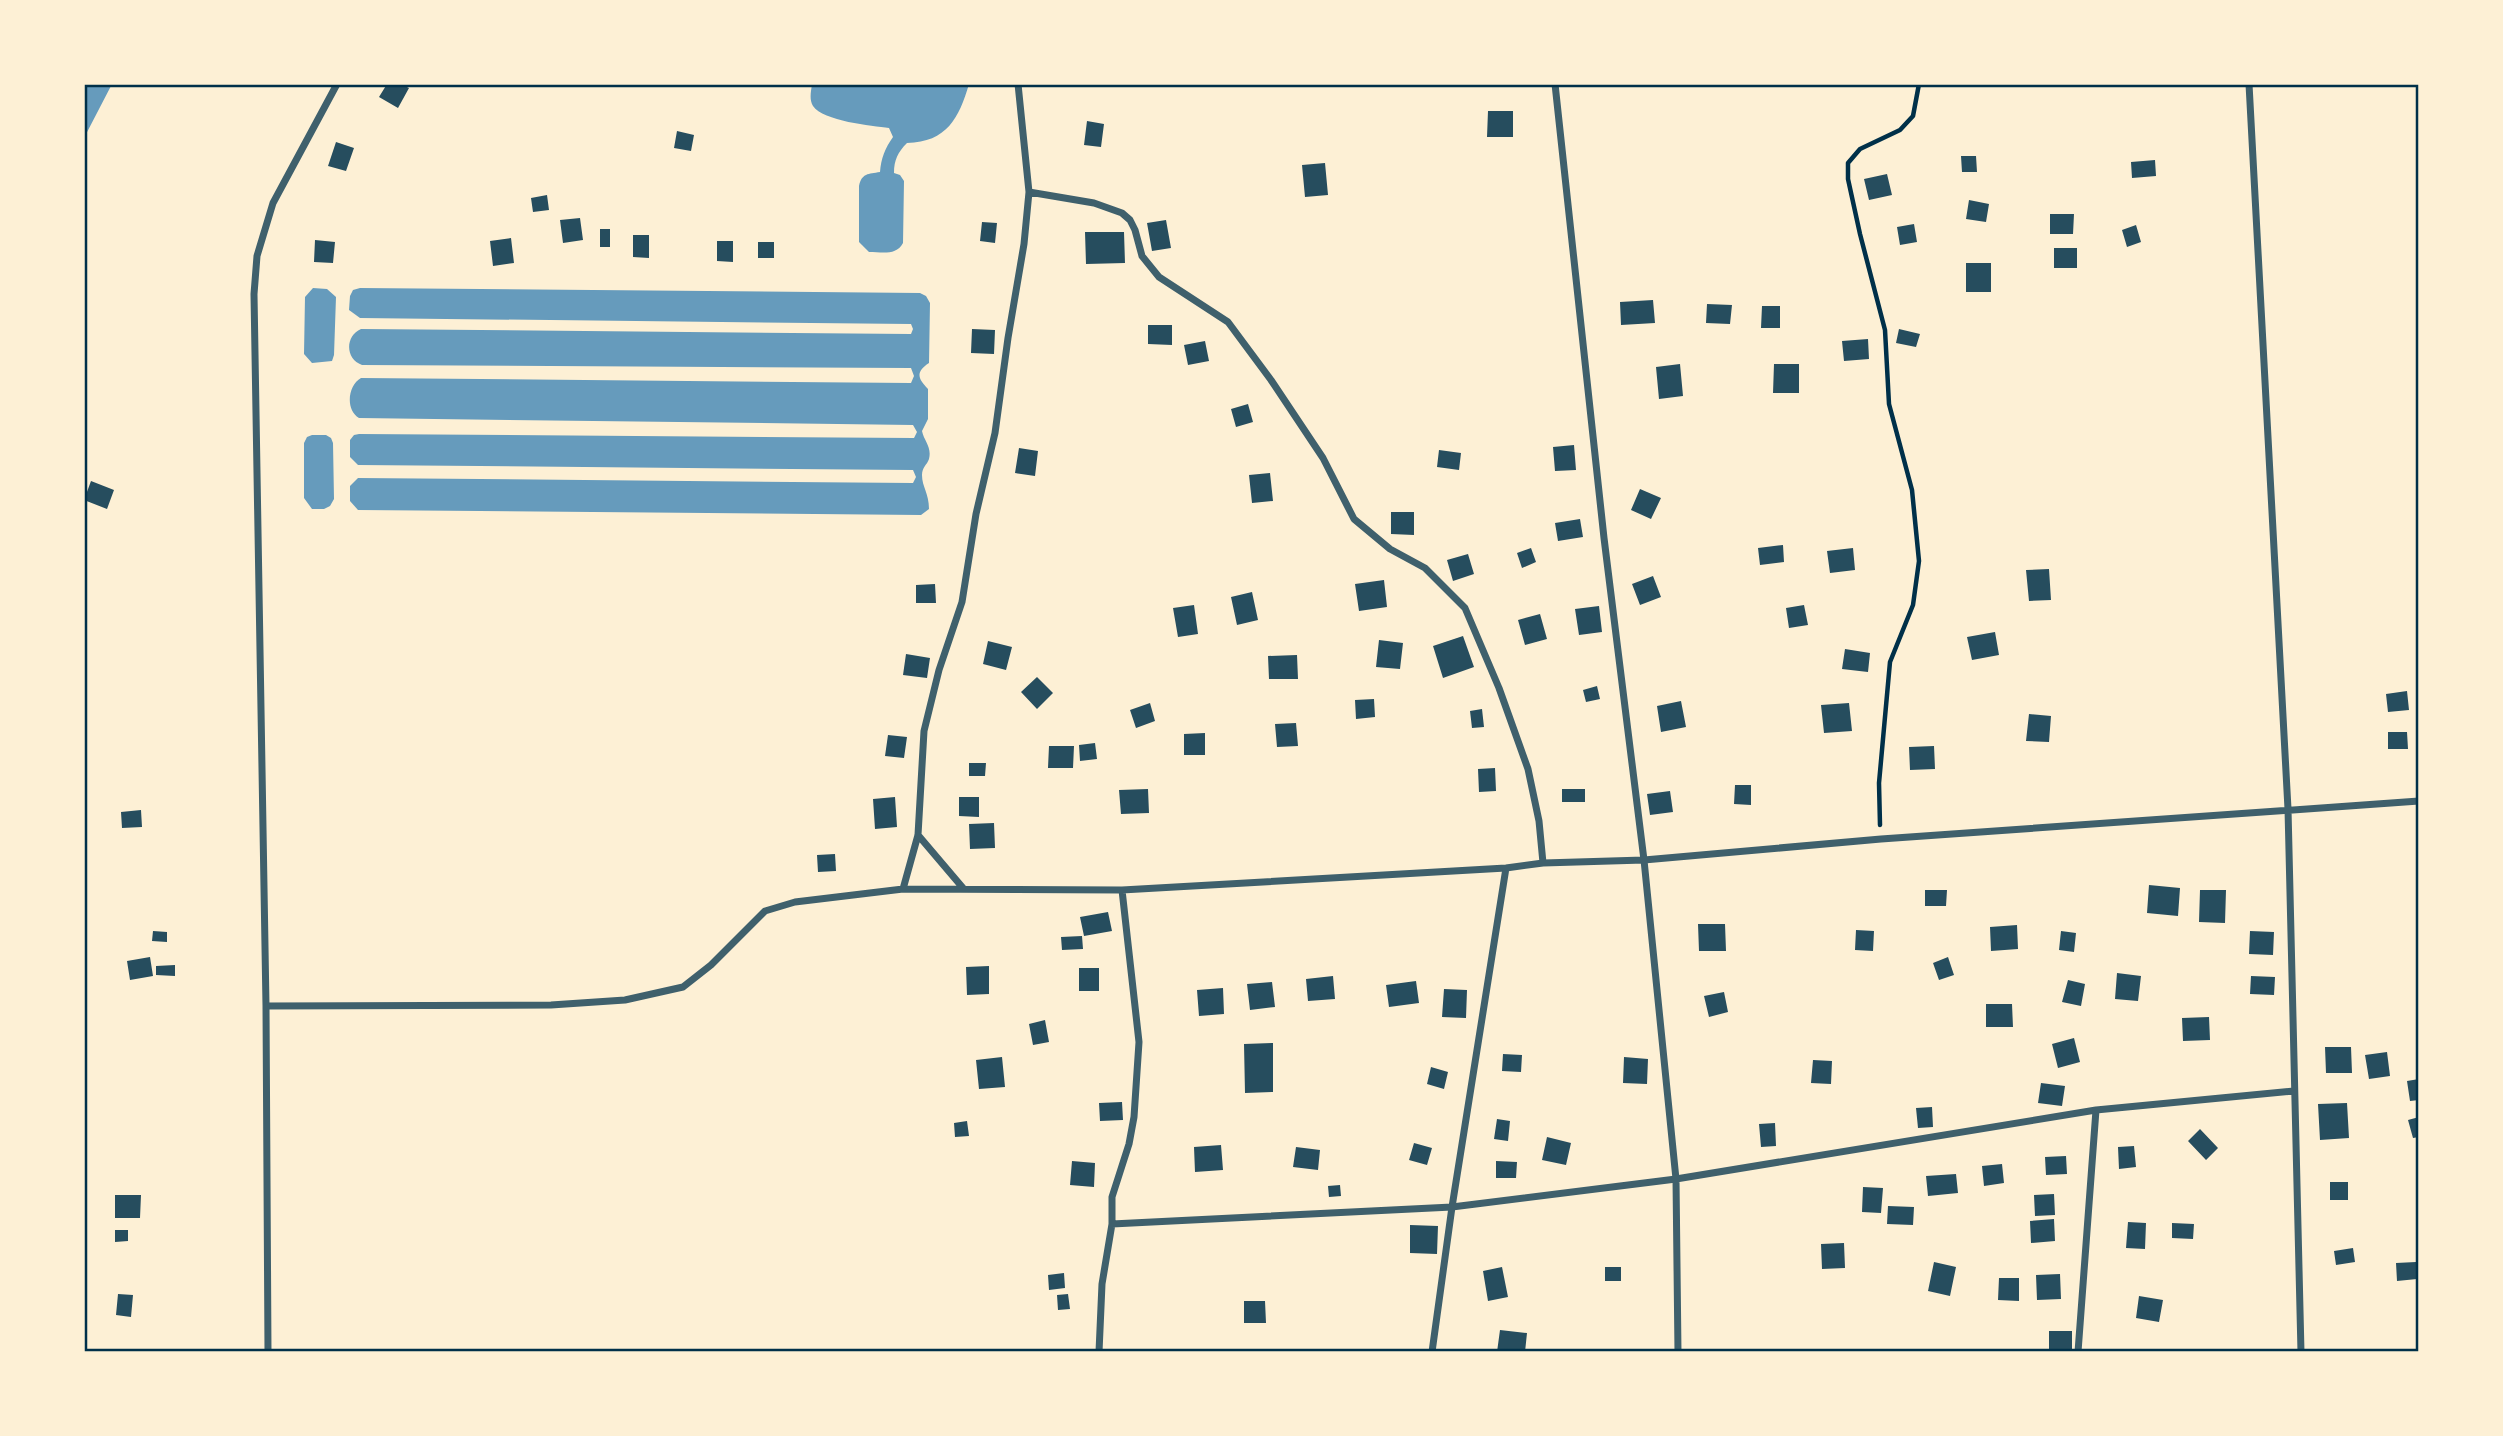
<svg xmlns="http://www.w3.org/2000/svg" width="2503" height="1436" font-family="Arial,sans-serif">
<rect width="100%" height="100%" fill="#fdf0d5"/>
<path fill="#669bbc" d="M84 84H112L84 138Z
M812 84H969C959 118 947 142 907 143 898 152 894 160 894 173L900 175 904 181 903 243C896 256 882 252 869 252L859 242V186C862 173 868 174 880 172 881 159 885 148 893 137L889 128C872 126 823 121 813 106 809 99 811 92 812 84Z
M313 288 327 289 336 297 334 355 332 361 312 363 304 354 305 297Z
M360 288 920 293 926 296 930 303 929 363C915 372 918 379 928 389V419L922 431C924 441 932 447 929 459 927 465 922 467 922 475 922 487 929 493 929 509L921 515 358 510 350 501V486L358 478 913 483 916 477 913 470 358 465 350 457V440L354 435 359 434 914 438 917 432 913 425 359 418C345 410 348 385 361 378L911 383 914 376 911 368 362 365C345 359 345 336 361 329L911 334 913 329 911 324 360 318 349 310 350 296 353 290Z
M312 435H326L331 438 333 443 334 499 330 506 324 509H312L304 498V443L307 437Z"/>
<path fill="#264d5e" d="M387 84H401L409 88 398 108 379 97Z
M1488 111H1513V137H1487Z
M1087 121 1104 124 1101 147 1084 145Z
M677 131 694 135 691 151 674 148Z
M336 142 354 148 346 171 328 166Z
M1961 156H1976L1977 172H1962Z
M2155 160 2156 176 2132 178 2131 162Z
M1325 163 1328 195 1305 197 1302 165Z
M1887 174 1892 195 1869 200 1864 179Z
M547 195 549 210 533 212 531 198Z
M1969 200 1989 204 1986 222 1966 219Z
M2050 214H2074L2073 234H2050Z
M580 218 583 240 563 243 560 220Z
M1166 220 1171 248 1152 251 1147 223Z
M982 222 997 223 995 243 980 241Z
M1914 224 1917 242 1900 245 1897 227Z
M2136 225 2141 242 2127 247 2122 230Z
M600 229H610V247H600Z
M1085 232H1124L1125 263 1086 264Z
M633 235H649V258L633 257Z
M511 238 514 263 493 266 490 241Z
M315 240 335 242 333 263 314 262Z
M717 241H733V262L717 261Z
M758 242H774V258H758Z
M2054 248H2077V268H2054Z
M1966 263H1991V292H1966Z
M1653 300 1655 323 1621 325 1620 302Z
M1707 304 1732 305 1730 324 1706 323Z
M1762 306H1780V328H1761Z
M1148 325H1172V345L1148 344Z
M972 329 995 330 994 354 971 353Z
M1899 329 1920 334 1916 347 1896 343Z
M1868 339 1869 359 1844 361 1842 341Z
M1205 341 1209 361 1188 365 1184 345Z
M1680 364 1683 396 1659 399 1656 367Z
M1774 364H1799V393H1773Z
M1248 404 1253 422 1236 427 1231 409Z
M1574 445 1576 470 1555 471 1553 447Z
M1019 448 1038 451 1035 476 1015 473Z
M1439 450 1461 453 1459 470 1437 467Z
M1270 473 1273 501 1252 503 1249 475Z
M91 481 114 490 107 509 84 500Z
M1640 489 1661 498 1651 519 1631 510Z
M1391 512H1414V535L1391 534Z
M1580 519 1583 537 1558 541 1555 523Z
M1783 545 1784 562 1760 565 1758 548Z
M1531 548 1536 562 1522 568 1517 553Z
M1853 548 1855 570 1830 573 1827 551Z
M1468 554 1474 574 1453 581 1447 560Z
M2049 569 2051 600 2029 601 2026 570Z
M1653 576 1661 597 1640 605 1632 584Z
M1384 580 1387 607 1359 611 1355 584Z
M935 584 936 603H916V585Z
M1252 592 1258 620 1237 625 1231 597Z
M1194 605 1198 634 1178 637 1173 608Z
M1804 605 1808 625 1789 628 1786 608Z
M1599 606 1602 632 1579 635 1575 609Z
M1540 614 1547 639 1525 645 1518 620Z
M1995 632 1999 655 1972 660 1967 637Z
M1463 636 1474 667 1443 678 1433 646Z
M1379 640 1403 643 1400 669 1376 667Z
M988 641 1012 647 1006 670 983 664Z
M1845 649 1870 653 1868 672 1842 669Z
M906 654 930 658 927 678 903 675Z
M1297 655 1298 679H1269L1268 656Z
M1037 677 1053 693 1037 709 1021 692Z
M1597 686 1600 699 1586 702 1583 690Z
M2407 691 2409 710 2388 712 2386 694Z
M1374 699 1375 717 1356 719 1355 700Z
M1681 701 1686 727 1661 732 1657 706Z
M1150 703 1155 721 1136 728 1130 710Z
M1849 703 1852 731 1824 733 1821 705Z
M1482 709 1484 727 1472 728 1470 711Z
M2029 714 2051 716 2049 742 2026 741Z
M1296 723 1298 746 1277 747 1275 724Z
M2388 732H2407L2408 749H2388Z
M1205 733V755H1184V734Z
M888 735 907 737 904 758 885 756Z
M1095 743 1097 759 1080 761 1079 745Z
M1049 746H1074L1073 768H1048Z
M1934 746 1935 769 1910 770 1909 747Z
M969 763H986L985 776H969Z
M1495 768 1496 791 1479 792 1478 769Z
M1735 785H1751V805L1734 804Z
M1148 789 1149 813 1121 814 1119 790Z
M1562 789H1585V802H1562Z
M1670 791 1673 812 1650 815 1647 794Z
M895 797 897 827 875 829 873 799Z
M959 797H979V817L959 816Z
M141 810 142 827 122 828 121 812Z
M994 823 995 848 970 849 969 824Z
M835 854 836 871 818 872 817 855Z
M2149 885 2180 888 2178 916 2147 913Z
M1925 890H1947L1946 906H1925Z
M2200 890H2226L2225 923 2199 922Z
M1108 912 1112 931 1084 936 1080 917Z
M1698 924H1725L1726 951H1699Z
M2017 925 2018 949 1991 951 1990 927Z
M1856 930 1874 931 1873 951 1855 950Z
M153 931 167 932V942L152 941Z
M2061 931 2076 933 2074 952 2059 950Z
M2250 931 2274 932 2273 955 2249 954Z
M1082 936 1083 949 1062 950 1061 937Z
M150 957 153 976 130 980 127 961Z
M1948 957 1954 975 1939 980 1933 963Z
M175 965V976L156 975V966Z
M989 966V994L967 995 966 967Z
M1079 968H1099V991H1079Z
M2117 973 2141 976 2138 1001 2115 999Z
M1333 976 1335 999 1308 1001 1306 979Z
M2251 976 2275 977 2274 995 2250 994Z
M2068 980 2085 984 2081 1006 2062 1002Z
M1416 981 1419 1003 1389 1007 1386 985Z
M1272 982 1275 1007 1250 1010 1247 984Z
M1223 988 1224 1014 1199 1016 1197 990Z
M1444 989 1467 990 1466 1018 1442 1017Z
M1724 992 1728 1012 1709 1017 1704 996Z
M1986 1004H2012L2013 1027H1986Z
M2209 1017 2210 1040 2183 1041 2182 1018Z
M1045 1020 1049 1042 1033 1045 1029 1024Z
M2074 1038 2080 1062 2058 1068 2052 1044Z
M1273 1043V1092L1245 1093 1244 1044Z
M2325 1047H2351L2352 1073H2326Z
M2387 1052 2390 1076 2369 1079 2365 1055Z
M1503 1054 1522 1055 1521 1072 1502 1071Z
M1002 1057 1005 1087 979 1089 976 1060Z
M1624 1057 1648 1059 1647 1084 1623 1083Z
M1813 1060 1832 1061 1831 1084 1811 1083Z
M1431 1067 1448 1072 1444 1089 1427 1084Z
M2419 1079V1100L2410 1101 2407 1081Z
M2041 1083 2065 1086 2062 1106 2038 1103Z
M1122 1102 1123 1120 1100 1121 1099 1103Z
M2347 1103 2349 1138 2320 1140 2318 1104Z
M1932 1107 1933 1127 1918 1128 1916 1108Z
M2419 1117V1137L2413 1138 2408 1120Z
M1497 1119 1510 1121 1508 1141 1494 1139Z
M967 1121 969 1136 955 1137 954 1123Z
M1775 1123 1776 1146 1761 1147 1759 1124Z
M2200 1129 2218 1148 2206 1160 2188 1141Z
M1547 1137 1571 1143 1566 1165 1542 1160Z
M1414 1143 1432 1148 1427 1165 1409 1160Z
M1221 1145 1223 1170 1195 1172 1194 1147Z
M2134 1146 2136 1167 2119 1169 2118 1147Z
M1296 1147 1320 1150 1318 1170 1293 1167Z
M2066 1156 2067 1174 2046 1175 2045 1157Z
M1072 1161 1095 1163 1094 1187 1070 1185Z
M1496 1161 1517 1162 1516 1178H1496Z
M2002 1164 2004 1183 1984 1186 1982 1166Z
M1956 1174 1958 1193 1928 1196 1926 1176Z
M2330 1182H2348V1200H2330Z
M1340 1185 1341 1196 1329 1197 1328 1186Z
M1863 1187 1883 1188 1881 1213 1862 1212Z
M2054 1194 2055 1215 2035 1216 2034 1195Z
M115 1195H141L140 1218H115Z
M1888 1206 1914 1207 1913 1225 1887 1224Z
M2054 1219 2055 1241 2031 1243 2030 1221Z
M2128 1222 2146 1223 2145 1249 2126 1248Z
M2172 1223 2194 1224 2193 1239 2172 1238Z
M1410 1225 1438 1226 1437 1254 1410 1253Z
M115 1230H128V1241L115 1242Z
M1844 1243 1845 1268 1822 1269 1821 1244Z
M2353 1248 2355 1262 2336 1265 2334 1251Z
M1934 1262 1956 1267 1950 1296 1928 1291Z
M2416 1262 2417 1279 2397 1281 2396 1263Z
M1502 1267 1508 1297 1488 1301 1483 1271Z
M1605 1267H1621V1281H1605Z
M1064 1273 1065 1288 1049 1290 1048 1275Z
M2060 1274 2061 1299 2037 1300 2036 1275Z
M1999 1278H2019V1301L1998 1300Z
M118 1294 133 1295 131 1317 116 1315Z
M1068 1294 1070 1309 1058 1310 1057 1295Z
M2139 1296 2163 1300 2159 1322 2136 1318Z
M1244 1301H1265L1266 1323H1244Z
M1500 1330 1527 1333 1525 1352H1497Z
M2049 1331H2072V1350H2049Z"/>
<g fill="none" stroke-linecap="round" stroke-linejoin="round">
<path stroke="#003049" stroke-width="4.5" d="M1880 825 1879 783 1890 662 1913 605 1919 561 1912 490 1889 404 1885 330 1860 234 1848 179V163L1860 149 1900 130 1913 116 1919 84"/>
<path stroke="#3f606c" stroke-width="7" d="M1555 84 1604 538 1644 860 1676 1179 1678 1352
M2249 84 2288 809 2301 1352
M1029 192 1094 203 1122 213 1130 220 1135 230 1142 256 1159 277 1228 322 1271 380 1323 458 1354 519 1390 549 1425 568 1465 608 1499 688 1528 769 1539 821 1543 863
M918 835 963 888
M903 889 918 835 924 731 939 670 962 602 976 514 995 433 1008 338 1024 244 1029 192 1018 84
M266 1006 551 1005 625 1000 683 987 711 965 765 911 795 902 903 889 1122 890 1506 868 1543 863 1644 860 1881 839 2419 801
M1112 1224 1452 1207 1676 1179 2096 1110 2294 1091
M268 1352 266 1006 254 294 257 256 273 203 337 84
M1099 1352 1102 1284 1112 1224V1197L1129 1144 1134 1117 1139 1042 1122 890
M1432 1352 1452 1207 1506 868
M2078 1352 2096 1110"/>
</g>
<rect width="2503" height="1436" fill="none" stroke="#fdf0d5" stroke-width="172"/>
<rect x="86" y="86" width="2331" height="1264" fill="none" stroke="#003049" stroke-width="2.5"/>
</svg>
